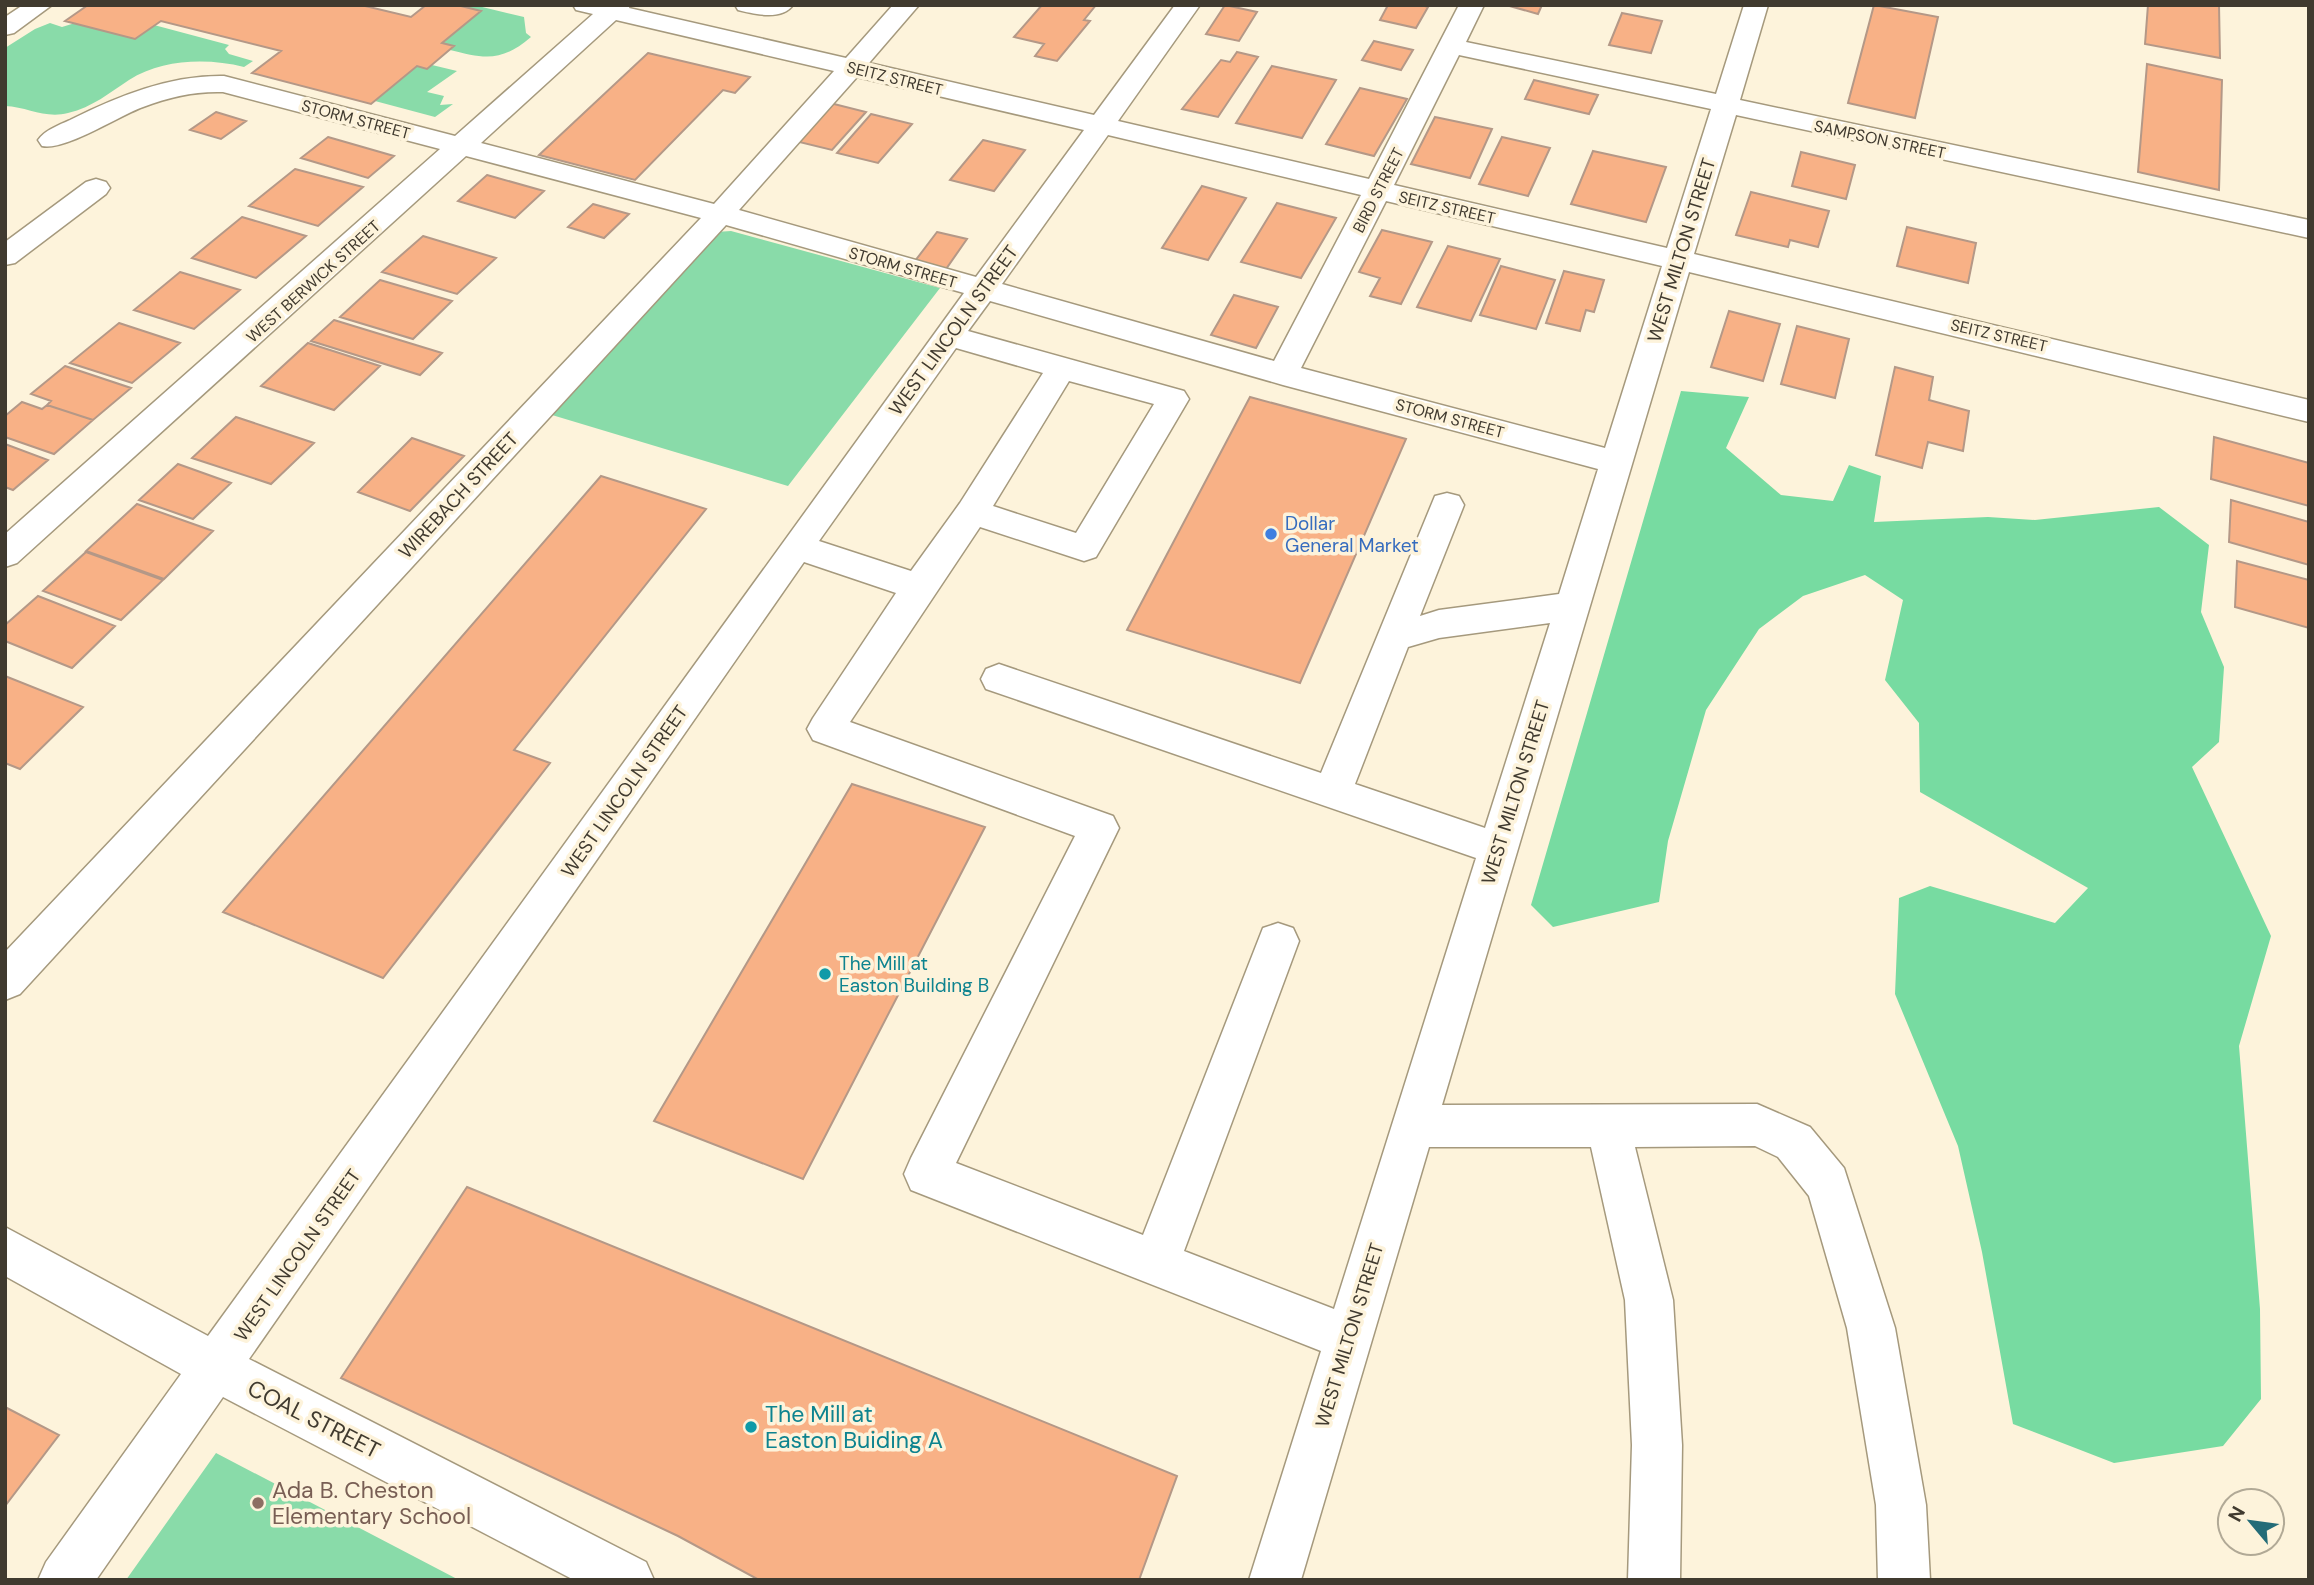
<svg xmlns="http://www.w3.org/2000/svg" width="2314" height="1585" font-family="'DM Sans',sans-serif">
<rect width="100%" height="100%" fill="#fdf3db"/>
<path fill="#89dba9" d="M457 5H474L524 17 526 33 531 37C502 62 485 59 450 50L454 46 442 43 480 11Z
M50 23 62 27 75 23 154 25 229 45 225 49 229 54 253 61 244 67C207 58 163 59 129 80 109 93 93 107 68 113 45 119 28 107 5 106V48L35 29Z
M432 65 457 71 427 92 444 96 440 105 453 104 435 117 375 101 417 66 427 69Z
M731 231 940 288 788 486 552 415 716 232Z
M216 1453 459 1580H126Z"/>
<path fill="#77dba1" d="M1681 391 1749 397 1726 448 1781 495 1833 501 1849 465 1881 476 1874 522 1988 517 2035 520 2159 507 2209 545 2201 612 2224 667 2219 742 2192 767 2271 936 2239 1046 2260 1309 2261 1399 2223 1446 2114 1463 2013 1424 1982 1252 1958 1146 1895 994 1899 898 1930 886 2055 923 2088 888 1920 792 1919 723 1885 680 1903 600 1865 575 1803 596 1759 629 1706 710 1668 841 1659 902 1553 927 1531 905Z"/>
<path fill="#f8b186" stroke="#b49887" stroke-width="2" d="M88 5H361L411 17 426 5H457L481 11 442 43 454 46 427 69 417 66 371 104 252 73 281 51 161 21 135 39 65 21Z
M1042 5H1096L1084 20 1090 21 1057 61 1035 56 1044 44 1014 37Z
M1225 5 1257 12 1239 41 1206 34Z
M1388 5H1422L1428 7 1416 28 1380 20Z
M1506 5H1542L1538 14Z
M1874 5 1938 17 1915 118 1848 103Z
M2148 5H2219L2220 58 2145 44Z
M1622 13 1662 21 1651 53 1609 45Z
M1374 41 1413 50 1401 70 1362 60Z
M1237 52 1258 57 1218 117 1182 109 1221 60 1230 62Z
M648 53 750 77 735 93 723 90 635 180 539 155Z
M2147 64 2222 80 2219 190 2138 172Z
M1272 66 1336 80 1302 138 1236 123Z
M1534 80 1598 95 1589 114 1525 99Z
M1360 88 1407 99 1374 156 1326 144Z
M826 102 866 112 832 150 791 140Z
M216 112 246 121 221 139 190 130Z
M871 114 912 124 878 163 837 153Z
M1435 117 1492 129 1470 178 1411 164Z
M328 137 394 156 368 178 301 158Z
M1502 137 1550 148 1528 196 1479 184Z
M983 140 1025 150 994 191 950 180Z
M1593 151 1666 167 1646 222 1571 204Z
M1801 152 1855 165 1846 199 1792 186Z
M295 169 363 187 318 226 249 206Z
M487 175 544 191 515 218 458 201Z
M1202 186 1246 198 1208 260 1162 248Z
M1751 192 1829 211 1818 247 1790 240 1788 247 1736 235Z
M1277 203 1336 218 1301 278 1241 262Z
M593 204 629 214 604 238 568 227Z
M242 217 306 236 256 278 192 258Z
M1907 227 1976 243 1968 283 1897 266Z
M1382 230 1432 242 1401 304 1370 296 1380 278 1359 272Z
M937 232 967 239 946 269 915 261Z
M423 236 496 258 457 294 382 272Z
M1448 246 1500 259 1471 321 1417 307Z
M1501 266 1555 280 1536 329 1480 315Z
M1564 271 1604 280 1594 312 1586 310 1580 331 1546 323Z
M180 272 240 290 194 329 134 310Z
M380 280 452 301 413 339 340 317Z
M1234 295 1278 307 1256 348 1211 335Z
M1729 311 1780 324 1763 381 1711 367Z
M334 320 442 353 420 375 311 341Z
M119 323 180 343 132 383 70 363Z
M1797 326 1849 339 1835 398 1781 384Z
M308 343 380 366 334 410 261 386Z
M65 366 131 388 93 420 47 405 51 401 31 394Z
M1895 367 1933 377 1929 400 1969 411 1963 451 1928 442 1922 468 1876 455Z
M1250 397 1406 439 1300 683 1127 630Z
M22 402 42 409 47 405 93 420 54 454 5 437V416Z
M236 417 314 443 271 484 192 458Z
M2214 437 2309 463V506L2211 479Z
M412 438 464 456 410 511 358 492Z
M5 444 48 460 13 490 5 487Z
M178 464 231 483 193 519 139 500Z
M601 476 706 509 514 750 550 763 383 978 223 912Z
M2231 500 2309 522V565L2229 542Z
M137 504 213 531 164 579 86 551Z
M86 552 163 580 121 620 43 591Z
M2237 561 2309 580V628L2235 607Z
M38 596 115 626 72 668 5 641V625Z
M5 676 83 707 20 769 5 763Z
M852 784 985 827 803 1179 654 1121Z
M467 1187 1177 1476 1139 1580H759L678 1536 341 1378Z
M5 1407 59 1435 5 1506Z"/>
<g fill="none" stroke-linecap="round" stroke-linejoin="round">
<defs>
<path id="minor" d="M23 5H52L14 33 5 35V17Z
M573 5H630L629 8 846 58 893 5H919L869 63 1094 115 1175 5H1200L1118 121 1369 179 1459 5H1484L1466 42 1716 94 1744 5H1768L1740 100 2309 220V238L1736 115 1694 254 2309 400V422L1689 272 1442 1105 1757 1104 1810 1127 1844 1168 1895 1328 1926 1505 1930 1580H1878L1876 1505 1847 1328 1809 1196 1778 1157 1755 1146 1635 1147 1673 1300 1682 1445 1680 1580H1628L1632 1445 1625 1300 1591 1147H1429L1301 1580H1249L1321 1351 911 1190 904 1174 911 1158 1075 836 813 740 807 729 813 718 896 593 804 562 249 1359 646 1562 654 1580H574L223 1397 96 1580H38L46 1562 181 1374 5 1276V1227L208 1336 964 293 726 225 20 994 5 1000V952L701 218 466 156 17 563 5 567V534L440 149 223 92C195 91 169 97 143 107 118 116 65 151 42 146L38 140C45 130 59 125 70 120 118 96 170 75 224 76L455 136 593 14 576 10ZM616 20 834 71 714 204 481 143ZM1459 55 1711 109 1667 248 1394 185ZM857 77 1084 130 976 277 739 210ZM1108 135 1361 195 1274 361 1002 284ZM1386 201 1662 266 1605 448 1301 368ZM990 301 1283 385 1598 469 1559 594 1439 610 1420 616 1464 505 1459 496 1447 493 1435 496 1321 773 999 664 986 669 981 679 986 689 1476 858 1334 1309 1184 1251 1299 941 1293 928 1278 923 1263 928 1143 1235 956 1163 1119 828 1113 816 850 722 980 527 1084 561 1096 557 1189 399 1184 391 968 331ZM956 348 1043 373 960 503 911 571 819 541ZM1069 381 1154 404 1076 533 993 506ZM1550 623 1485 828 1355 784 1408 647 1439 638Z
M735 5H793C782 21 754 14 738 10Z
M96 179 106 182 110 188 106 194 15 263 5 265V242L86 182Z"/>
</defs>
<use href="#minor" stroke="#a5997d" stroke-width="3"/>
<use href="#minor" fill="#fff" fill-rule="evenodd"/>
</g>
<circle fill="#3f7fe0" stroke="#fdf3db" stroke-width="2.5" cx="1271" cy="534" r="7"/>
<g fill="#0f9aa8" stroke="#fdf3db" stroke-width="2.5">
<circle cx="825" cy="974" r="7"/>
<circle cx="751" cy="1427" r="7"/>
</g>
<circle fill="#8d6e63" stroke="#fdf3db" stroke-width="2.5" cx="258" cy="1503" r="7"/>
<g text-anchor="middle" stroke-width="7" stroke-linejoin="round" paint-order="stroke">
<g font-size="16" fill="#403a2f" stroke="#fdf3db">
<text transform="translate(895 78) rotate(14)" y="6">SEITZ STREET</text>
<text transform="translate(356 119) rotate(15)" y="6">STORM STREET</text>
<text transform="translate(1880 139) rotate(12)" y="6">SAMPSON STREET</text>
<text transform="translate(1378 190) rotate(-63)" y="6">BIRD STREET</text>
<text transform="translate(1447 207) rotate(13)" y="6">SEITZ STREET</text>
<text transform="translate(903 267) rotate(16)" y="6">STORM STREET</text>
<text transform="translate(313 281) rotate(-42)" y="6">WEST BERWICK STREET</text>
<text transform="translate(1999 335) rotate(13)" y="6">SEITZ STREET</text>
<text transform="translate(1450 418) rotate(15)" y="6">STORM STREET</text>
</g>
<g font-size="19" fill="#403a2f" stroke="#fdf3db">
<text transform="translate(1681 250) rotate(-73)" y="7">WEST MILTON STREET</text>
<text transform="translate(953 330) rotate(-54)" y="7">WEST LINCOLN STREET</text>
<text transform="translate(458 495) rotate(-47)" y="7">WIREBACH STREET</text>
<text transform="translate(624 791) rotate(-55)" y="7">WEST LINCOLN STREET</text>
<text transform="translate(1515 792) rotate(-73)" y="7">WEST MILTON STREET</text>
<text transform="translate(297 1255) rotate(-55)" y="7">WEST LINCOLN STREET</text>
<text transform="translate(1349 1335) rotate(-73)" y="7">WEST MILTON STREET</text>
</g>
<g font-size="19" fill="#366cbe" stroke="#fdf3db" text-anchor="start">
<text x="1285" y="530">Dollar<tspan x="1285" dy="22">General Market</tspan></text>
</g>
<g font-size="19" fill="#0d838f" stroke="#fdf3db" text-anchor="start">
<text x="839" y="970">The Mill at<tspan x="839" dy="22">Easton Building B</tspan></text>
</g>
<g font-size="23" fill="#0d838f" stroke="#fdf3db" text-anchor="start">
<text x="765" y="1422">The Mill at<tspan x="765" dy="26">Easton Buiding A</tspan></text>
</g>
<g font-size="23" fill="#403a2f" stroke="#fdf3db">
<text transform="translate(314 1419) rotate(27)" y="8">COAL STREET</text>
</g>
<g font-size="23" fill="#785e54" stroke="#fdf3db" text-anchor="start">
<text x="272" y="1498">Ada B. Cheston<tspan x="272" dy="26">Elementary School</tspan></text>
</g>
</g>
<rect width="2314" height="1585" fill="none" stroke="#403a2f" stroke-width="14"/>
<g transform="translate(2251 1522) rotate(299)"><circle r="33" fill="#fdf3db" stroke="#b1a996" stroke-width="2"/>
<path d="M0-5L12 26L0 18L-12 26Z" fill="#246c78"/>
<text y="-10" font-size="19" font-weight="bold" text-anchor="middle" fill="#403a2f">N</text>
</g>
</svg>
